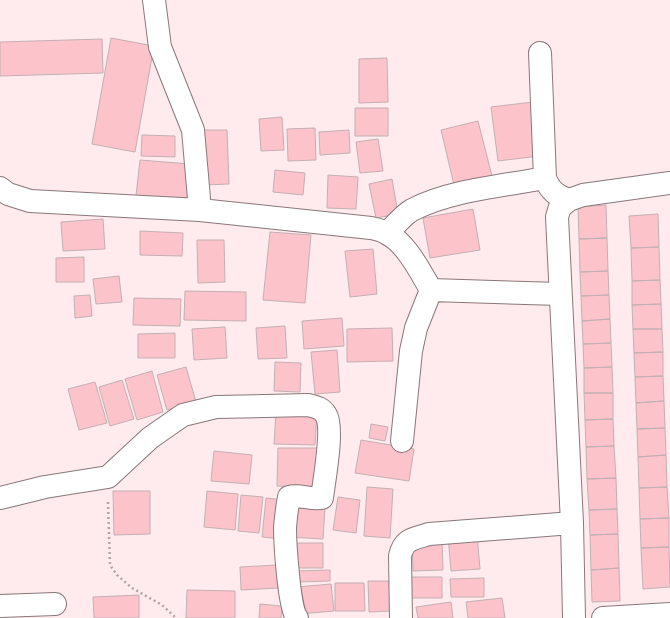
<svg xmlns="http://www.w3.org/2000/svg" width="670" height="618" font-family="'Noto Serif',serif">
<rect width="100%" height="100%" fill="#ffeaed"/>
<path fill="#fdc3cb" stroke="#c3b0b2" d="M111 38 154 46 135 152 92 144Z
M102 39 103 73 0 76V42Z
M387 58 388 102 359 103V59Z
M533 102 539 156 498 161 491 107Z
M355 108H388V136H355Z
M282 117 284 150 261 151 259 119Z
M478 121 493 180 455 189 441 130Z
M315 128 316 160 288 161 287 129Z
M203 130H227L229 184 205 185Z
M349 130 350 153 320 155 319 132Z
M142 135 175 136V157L141 156Z
M378 139 383 171 360 173 356 142Z
M140 160 190 164 187 200 136 196Z
M275 170 305 173 303 195 273 192Z
M328 175 358 177 356 209 327 208Z
M392 179 398 214 376 218 369 184Z
M606 205 607 238 579 239 578 207Z
M473 209 480 250 430 258 423 218Z
M658 214 659 247 631 248 629 216Z
M103 219 105 249 63 251 61 222Z
M140 231 183 233 182 256 140 255Z
M270 232 311 235 305 303 263 300Z
M607 238 608 271 580 272 579 239Z
M197 240H224L225 282 198 283Z
M659 247 660 280 632 281 631 248Z
M373 249 377 294 350 297 345 251Z
M84 257V282H56V258Z
M608 271 609 295 581 296 580 272Z
M119 276 122 302 96 304 93 279Z
M660 280 661 304 632 305V281Z
M185 291 246 292V321L184 320Z
M90 295 92 316 75 318 74 296Z
M609 295 610 319 582 321 581 296Z
M134 298 181 299 180 326 133 325Z
M661 304 662 329H633L632 305Z
M342 318 344 346 304 349 302 321Z
M610 319 611 343 583 344 582 321Z
M285 326 287 358 258 359 256 328Z
M225 327 227 358 194 360 192 329Z
M392 328 393 361 347 362V329Z
M633 329H662L663 352 634 353Z
M175 333V358H138V334Z
M611 343 612 367 584 368 583 344Z
M337 350 340 392 315 394 311 352Z
M663 352V376L635 377 634 353Z
M275 362 301 363 300 392 274 391Z
M186 367 196 402 167 410 157 375Z
M612 367 613 393H584V368Z
M152 371 163 412 137 420 125 379Z
M663 376 664 401 636 403 635 377Z
M122 380 134 419 110 426 99 387Z
M95 382 107 423 79 430 68 389Z
M584 393H613V419L585 420Z
M664 401 665 428 637 429 636 403Z
M276 412 317 413 315 445 274 444Z
M613 419 614 446 586 447 585 420Z
M371 424 388 427 385 441 369 438Z
M665 428 666 455 638 457 637 429Z
M361 440 414 449 409 481 355 473Z
M614 446 616 478 587 479 586 447Z
M278 448H317V487L277 486Z
M214 451 252 455 249 484 211 481Z
M666 455 667 487 639 488 638 457Z
M616 478 617 509 589 510 587 479Z
M367 487 393 489 390 538 364 536Z
M667 487 669 518 640 519 639 488Z
M113 491H150V534L114 535Z
M207 491 238 494 235 530 204 527Z
M241 495 263 497 259 533 238 531Z
M338 497 360 500 356 533 333 530Z
M266 498 285 500 281 539 262 537Z
M290 504 325 507 323 539 288 537Z
M617 509 618 534 590 535 589 510Z
M669 518V547L641 548 640 519Z
M477 534 480 569 451 571 448 536Z
M618 534 619 568 591 570 590 535Z
M442 541 443 570 413 571 412 542Z
M291 543H323V568H291Z
M669 547 670 587 643 589 641 548Z
M277 565 278 588 241 590 240 567Z
M619 568 620 601 592 602 591 570Z
M330 570V581L297 582 296 571Z
M409 577H442V598H409Z
M484 578V597H451L450 579Z
M368 581H389L391 611 369 612Z
M335 583H364L365 611H335Z
M331 584 334 611 299 614 297 587Z
M187 590 235 591V618H186Z
M139 595V618H94L93 597Z
M502 598 505 618H468L466 602Z
M451 602 453 618H418L416 607Z
M260 604 282 606 281 618H259Z"/>
<g fill="none" stroke-linecap="round" stroke-linejoin="round">
<defs>
<path id="street" d="M154 0 160 47 193 130 200 210
M540 53 545 178C550 191 557 196 569 200
M0 188 8 194 30 201 200 210 371 228C376 229 382 230 386 233 406 242 421 273 431 290L560 294
M387 233C395 226 403 215 412 210 450 190 503 186 545 178
M402 441 411 351 416 328 431 290
M0 498 45 487 108 477 150 438 183 415 216 407 308 405C316 407 322 408 326 415 334 428 324 481 322 498 310 500 300 494 289 497 287 507 286 517 285 527 285 543 289 608 297 618
M0 606 55 604
M401 618 400 556C404 538 414 539 429 534L572 523
M574 618 572 523 557 217 560 207 569 200 583 195 670 183
M603 618 670 614"/>
</defs>
<use href="#street" stroke="#89777a" stroke-width="24"/>
<path stroke="#b4a4a6" stroke-width="2.5" stroke-dasharray="2 3" stroke-linecap="butt" d="M108 502 110 565 117 575 132 588 162 605 176 618"/>
<use href="#street" stroke="#fff" stroke-width="22"/>
</g>
</svg>
